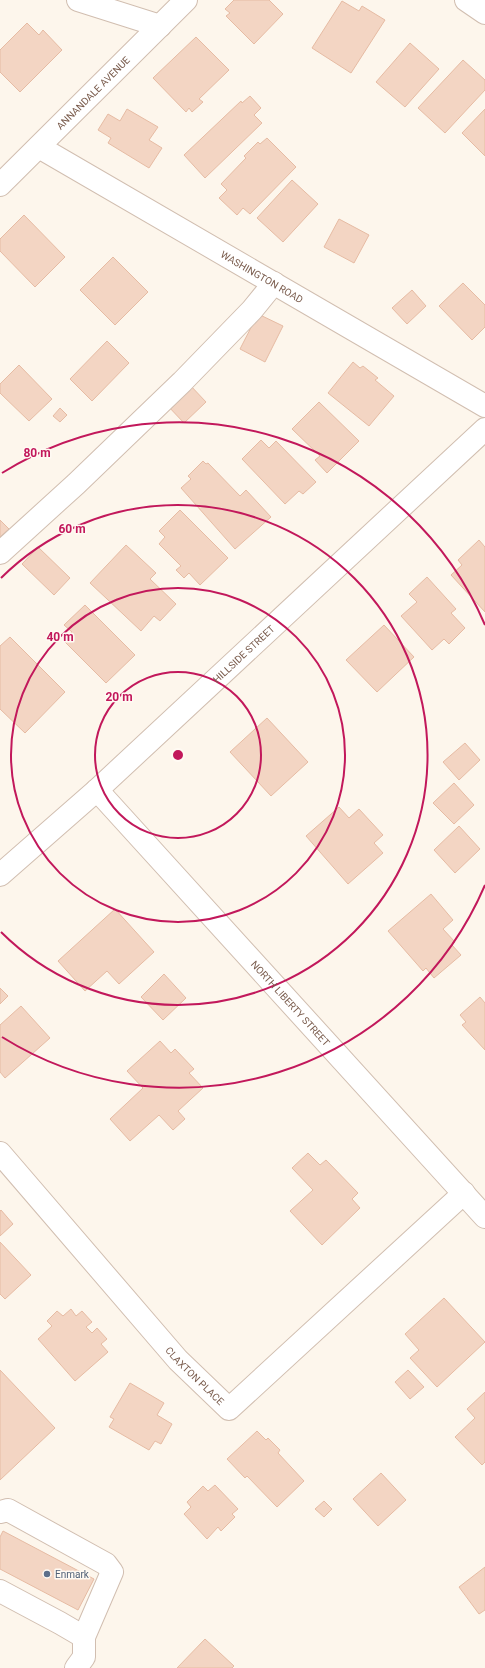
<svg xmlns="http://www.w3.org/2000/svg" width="485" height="1668" font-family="Roboto,sans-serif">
<rect width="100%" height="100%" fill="#fdf6ec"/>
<path fill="#f3d5c3" stroke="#e6bba3" d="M234 0H269L283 14 254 44 226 16 230 13 225 9Z
M342 1 359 11 362 6 385 20 351 73 312 48Z
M27 23 39 35 43 30 62 50 20 92 0 72V50Z
M196 37 229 70 199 99 203 102 192 112 189 108 186 112 153 78Z
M410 43 439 69 405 107 376 82Z
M463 60 485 80V90L445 133 418 108Z
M250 96 261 108 254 115 262 123 205 178 184 155 241 101 242 103Z
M127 109 158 127 149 140 162 148 149 168 108 143 111 138 98 130 108 114 120 121Z
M485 109V156L462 133Z
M267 138 296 167 250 214 243 208 237 215 219 198 227 190 221 184 246 158 244 156 258 142 260 144Z
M292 180 318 204 283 242 257 218Z
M24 215 65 257 35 287 0 251V239Z
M339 219 369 235 354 263 324 247Z
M113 257 148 292 115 325 80 290Z
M463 283 485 305V327L472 340 439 306Z
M412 290 426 306 407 324 392 308Z
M258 314 283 326 265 362 240 349Z
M107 341 129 363 92 401 70 379Z
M353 362 360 368 363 366 378 378 375 380 394 396 369 426 328 393Z
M19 365 52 399 29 421 0 393V384Z
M189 384 206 402 184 423 167 405Z
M319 402 359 441 327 473 315 460 320 456 292 429Z
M60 408 67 415 60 422 53 416Z
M261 440 269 448 276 441 316 482 303 494 299 491 285 504 242 459Z
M203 461 206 464 208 463 240 496 246 490 271 517 235 549 181 488 191 479 188 476Z
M180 510 228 558 200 585 189 573 184 578 176 570 181 566 159 544 165 537 159 531Z
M0 520 9 529 0 537Z
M479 540 485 547V612L451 575 462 565 458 560Z
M126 545 156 573 150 579 176 604 160 621 154 616 141 631 90 583Z
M38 547 70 578 54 595 22 564Z
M427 577 456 609 451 613 465 628 449 644 444 639 432 650 401 616 417 602 409 594Z
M85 605 135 655 106 683 63 640 72 632 64 625Z
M384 625 414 657 377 692 346 660Z
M10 637 65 692 25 733 0 709V646Z
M267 718 308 762 271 796 230 752Z
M465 743 480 760 459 780 443 762Z
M454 783 474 805 454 824 433 803Z
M339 807 349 818 359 809 383 835 374 843 383 853 348 884 306 836Z
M459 826 480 849 455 873 434 850Z
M431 894 453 920 443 929 455 942 452 945 461 955 434 978 426 968 423 971 388 931Z
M115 909 154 952 119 984 107 971 85 991 58 961Z
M164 974 186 998 163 1020 141 997Z
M0 988 8 996 0 1004Z
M480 997 485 1003V1050L462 1025 466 1022 460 1015Z
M21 1006 50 1038 5 1078 0 1072V1025Z
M160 1041 171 1053 175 1049 194 1069 189 1073 203 1088 178 1111 185 1119 173 1130 159 1115 130 1141 110 1119 143 1088 127 1071Z
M308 1153 320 1165 326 1160 358 1193 352 1199 360 1208 322 1245 290 1211 313 1190 292 1168Z
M1 1210 13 1224 0 1236V1211Z
M0 1242 31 1275 5 1299 0 1294Z
M444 1298 485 1342 437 1387 410 1358 419 1350 405 1334Z
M71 1309 76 1316 82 1311 92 1322 86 1327 92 1333 97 1328 107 1339 101 1344 108 1352 75 1381 38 1339 52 1326 47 1321 57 1311 63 1316Z
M0 1370 55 1428 0 1480Z
M408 1370 424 1387 410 1399 395 1382Z
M130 1383 164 1403 157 1415 172 1424 161 1444 155 1441 149 1450 109 1427 114 1419 110 1417Z
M485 1392V1462L482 1465 455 1437 475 1418 467 1409Z
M257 1431 266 1440 268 1438 280 1450 278 1453 304 1481 277 1507 247 1476 245 1478 227 1459Z
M381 1473 406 1500 378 1526 353 1499Z
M215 1485 238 1509 232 1514 235 1517 221 1531 218 1527 207 1539 184 1514 191 1507 187 1502 203 1486 208 1491Z
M324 1501 332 1509 324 1517 315 1509Z
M3 1531 94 1579 78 1610 0 1569V1537Z
M485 1567V1610L479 1614 459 1587Z
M205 1639 234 1666 232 1668H177Z"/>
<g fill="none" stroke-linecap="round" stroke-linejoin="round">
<defs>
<g id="minor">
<path d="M78 0 160 26"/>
<path d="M466 0 485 13"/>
<path id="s1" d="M39 147 485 406"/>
<path id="s2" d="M0 185 186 0"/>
<path d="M0 553 76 484 182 382 252 310 274 283"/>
<path id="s3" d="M97 790 485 1217"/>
<path id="s4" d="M0 875 97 790 485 429"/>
<path id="s5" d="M0 1153 178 1360 229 1409 464 1193"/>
<path d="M0 1512 8 1510 106 1564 112 1572 84 1637"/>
<path d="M0 1591 60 1623 84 1637V1657L76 1668"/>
</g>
</defs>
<use href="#minor" stroke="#d1beb0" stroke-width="24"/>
<use href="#minor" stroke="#fff" stroke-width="22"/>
</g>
<g fill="none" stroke="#c2185b" stroke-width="2">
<circle cx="178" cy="755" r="83"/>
<circle cx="178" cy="755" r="167"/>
<path d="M1 578A250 250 0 1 1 1 932"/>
<path d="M485 885A333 333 0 0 1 2 1037M2 473A333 333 0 0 1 485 625"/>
</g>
<circle fill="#5c6f8a" stroke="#fffaf3" stroke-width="1.5" cx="47" cy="1574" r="4"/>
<g text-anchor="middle" stroke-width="3" stroke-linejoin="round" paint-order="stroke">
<g font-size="10" fill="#7a5c4d" stroke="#fffaf3">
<text dy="4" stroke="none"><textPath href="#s2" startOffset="131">ANNANDALE AVENUE</textPath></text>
<text dy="4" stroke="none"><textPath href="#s1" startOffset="258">WASHINGTON ROAD</textPath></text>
<text dy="4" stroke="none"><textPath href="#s4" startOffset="329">HILLSIDE STREET</textPath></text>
<text dy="4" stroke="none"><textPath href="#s3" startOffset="288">NORTH LIBERTY STREET</textPath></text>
<text dy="4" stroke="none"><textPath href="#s5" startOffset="296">CLAXTON PLACE</textPath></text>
</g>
<g font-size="10" fill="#4e5e75" stroke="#fffaf3" text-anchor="start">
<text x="55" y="1578">Enmark</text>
</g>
</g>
<circle cx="178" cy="755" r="6" fill="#c2185b" stroke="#fffaf3" stroke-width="2"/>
<g font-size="12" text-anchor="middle" font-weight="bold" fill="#c2185b" stroke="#fffaf3" stroke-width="3" stroke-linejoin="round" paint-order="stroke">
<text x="37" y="457">80 m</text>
<text x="72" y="533">60 m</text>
<text x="60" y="641">40 m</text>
<text x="119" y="701">20 m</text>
</g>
</svg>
